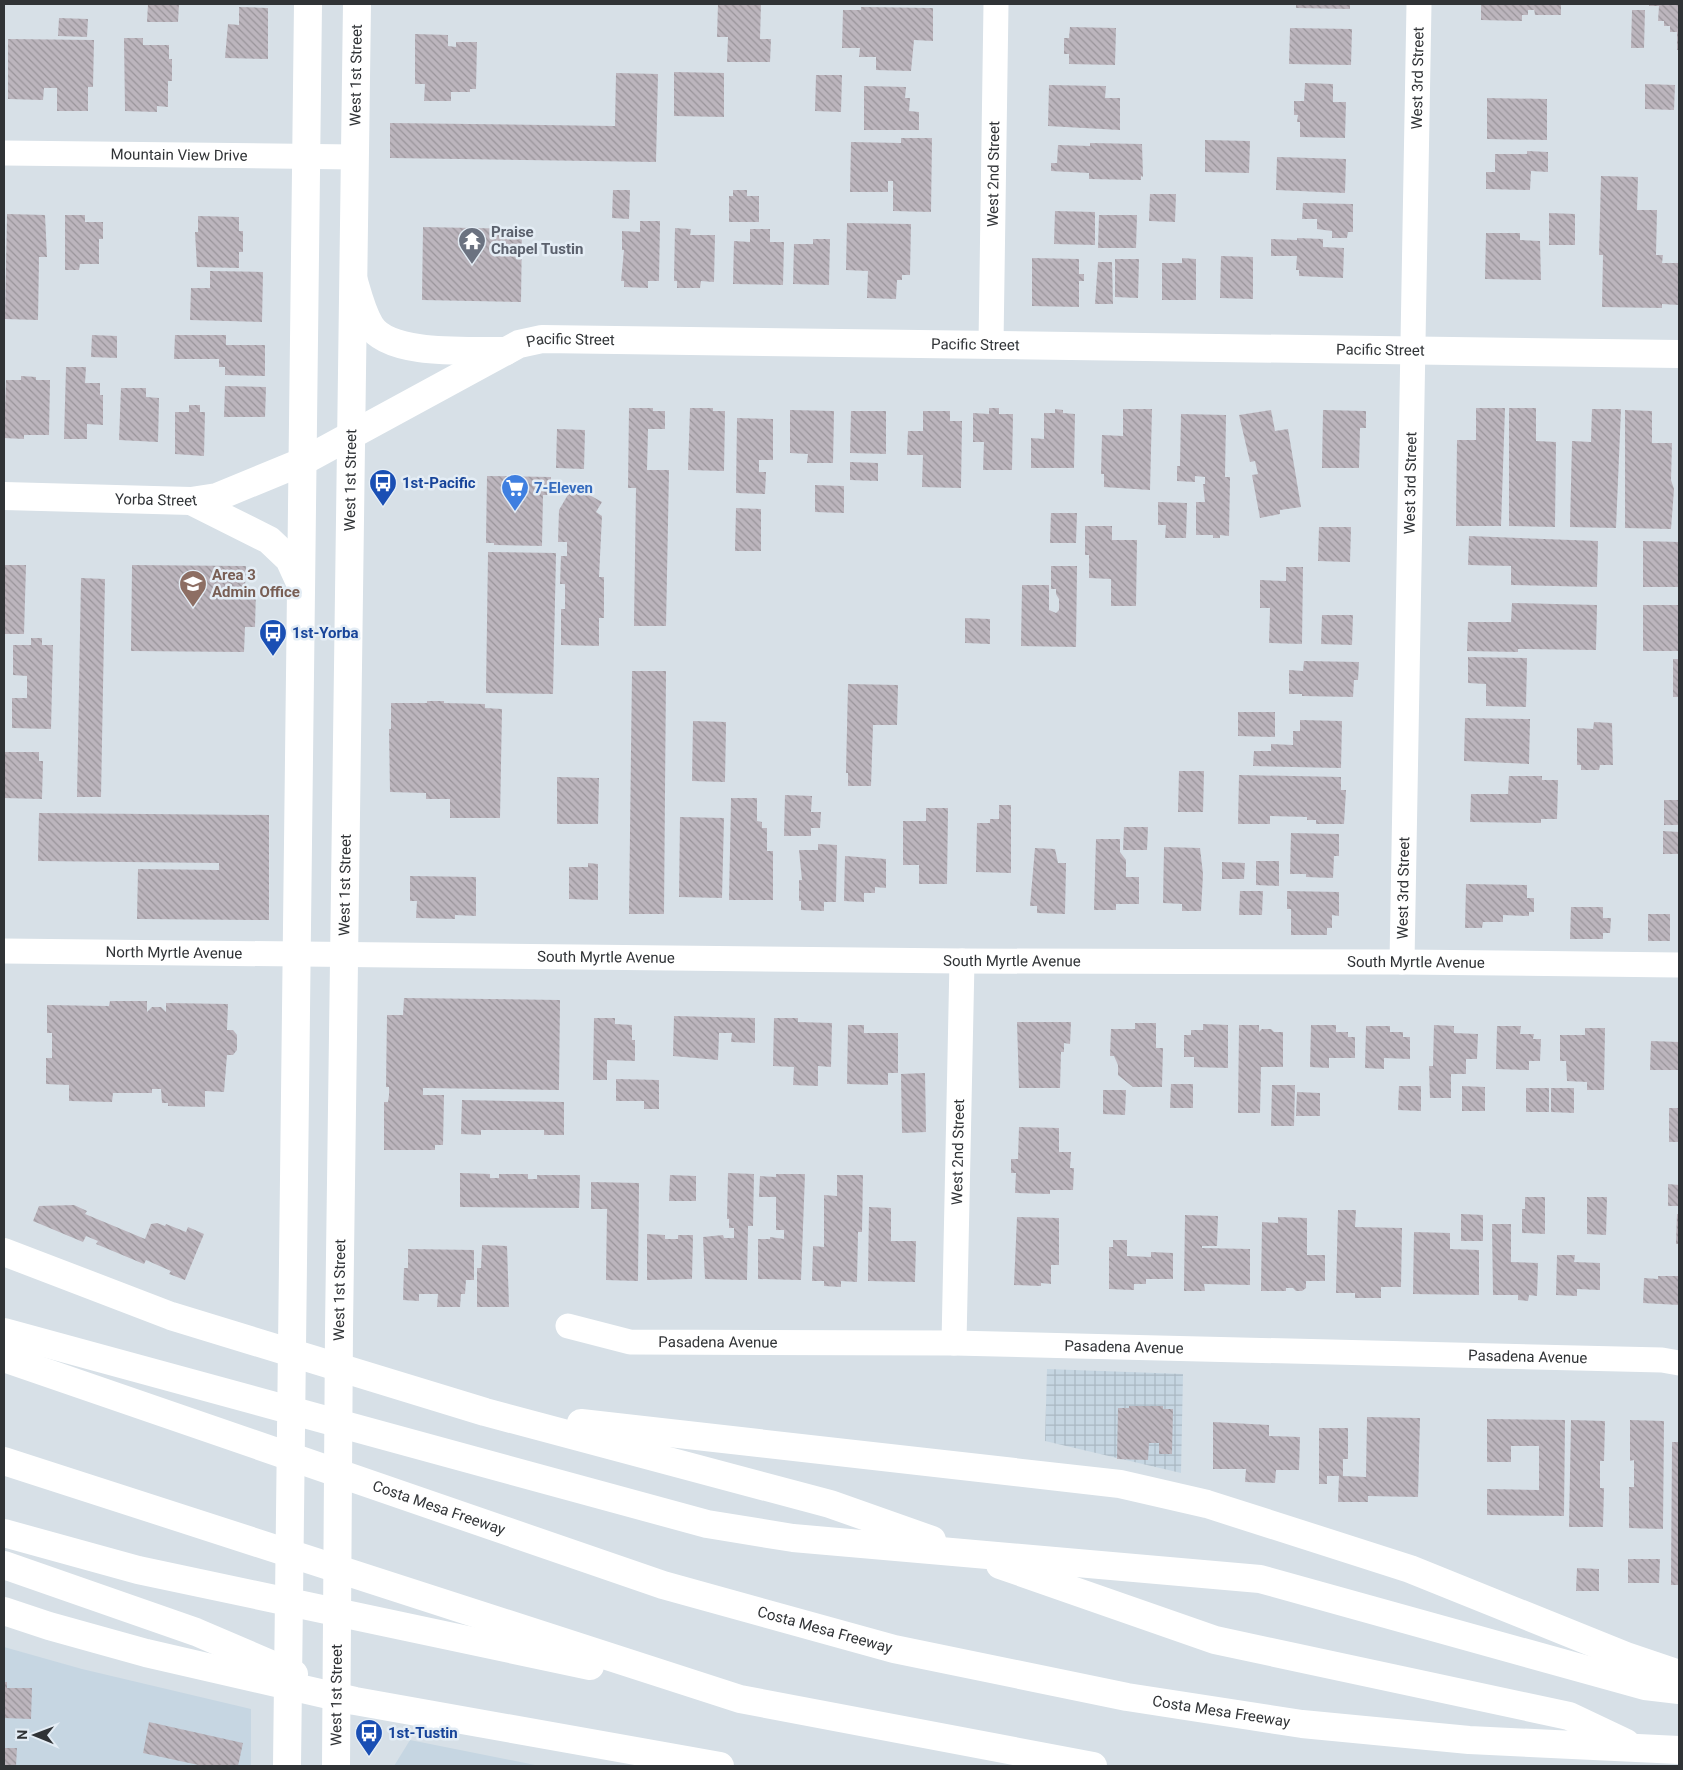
<svg xmlns="http://www.w3.org/2000/svg" width="1683" height="1770" font-family="Roboto,sans-serif">
<defs>
<pattern id="industrial-grid" width="8" height="8" patternUnits="userSpaceOnUse" patternTransform="scale(1.25)"><rect width="8" height="8" fill="#c6d6e2"/><path d="M0 4h8M4 0v8" fill="none" stroke="#aab8c2"/></pattern>
<pattern id="building-back-hatch" width="6" height="6" patternUnits="userSpaceOnUse" patternTransform="scale(1.25)"><rect width="6" height="6" fill="#bcb5bd"/><path d="M-1 5l2 2M0 0l6 6M5-1l2 2" fill="none" stroke="#99949a"/></pattern>
</defs>
<rect width="100%" height="100%" fill="#d7e0e7"/>
<path fill="#c6d6e2" d="M4 1647 82 1669 251 1709V1766H4Z
M410 1740 540 1766H394Z"/>
<path fill="url(#industrial-grid)" d="M1047 1369 1183 1374 1181 1473 1045 1441Z"/>
<path fill="url(#building-back-hatch)" d="M148 4H179L178 22H147Z
M718 4H761L760 39H771L770 62H727L728 37H717Z
M1296 4H1350V9L1296 8Z
M1481 4H1561V15H1535L1534 8V10H1528V15H1522V21L1481 20Z
M1649 4H1679V50H1677V32H1670V26H1664V21H1658L1659 6H1649Z
M239 7 268 8V59L225 58 228 24 239 25Z
M861 7 933 8V41L914 40 911 71 876 70V57H859L860 48H842L843 10H861Z
M1632 10H1645L1644 48H1631Z
M59 18 88 19 87 37 58 36Z
M1070 27 1116 28 1115 65 1069 64V54H1064V38H1069Z
M1290 28 1352 29 1351 65 1289 64Z
M415 34 448 35V46L456 47V42H477L476 89H470V92H451V101H424L425 84H415Z
M124 38H143V45H169V59H172V81H168V107L157 106V112L125 111Z
M8 39 94 40 93 87H88V111H57V88H44L43 100 8 99Z
M674 72 724 73V117L674 116Z
M616 73 658 74 656 162 390 158V123L615 126Z
M816 75H842L841 112 815 111Z
M1305 83 1333 84V102H1346L1345 138 1300 137V122H1297L1298 115H1294V101H1304Z
M1645 84 1675 85 1674 110 1645 109Z
M1049 85 1106 86 1105 98H1120V130L1048 126Z
M864 86 906 87 905 98H910L909 111 919 112V130H864Z
M1487 98 1547 99V140L1487 139Z
M901 138H932L931 212 893 211V181H888V192H850L851 142 901 143Z
M1205 140 1250 141 1249 173 1205 172Z
M1090 143 1142 144 1143 177 1141 176V180L1089 179V173L1051 171V163H1057L1058 145 1090 146Z
M1527 151 1548 152V172L1531 171 1530 190 1486 189V172H1495V154H1527Z
M1277 157 1346 159 1345 193 1276 190Z
M1601 176 1638 177 1637 210H1657L1656 255H1663L1662 263H1679V305L1662 304V308L1602 307 1603 255H1599Z
M613 190H630L629 219 612 218Z
M733 190H747V196H759V222H729V196H733Z
M1150 194H1176L1175 222 1149 221Z
M1303 203 1353 204V232H1348L1347 238H1332V231L1317 229V219H1302Z
M1055 211 1095 212V245L1054 244Z
M1549 213 1575 214V245H1549Z
M7 214 45 215 47 257H39L38 320 5 319Z
M65 215H85V222H103V239H99V264H80L79 270H65Z
M1099 215H1137L1136 248H1098Z
M198 216 239 217V231H243V252H239V268L197 267 195 232H198Z
M640 221H660L659 281H648V288L624 287V281H621L624 250H622V231L640 232Z
M847 223 911 224 910 275H902V280H897L896 299 867 298 868 271 846 270Z
M423 227 522 229 521 302 422 300Z
M675 228 691 229 690 235H715L714 282 701 281 700 288H677V281H674Z
M750 229H770V242H784L783 285 733 284 734 241 750 242Z
M1486 233H1520V240L1540 241 1541 280 1485 279Z
M1297 238 1323 239V247L1344 248 1343 278 1299 276V270H1296L1297 256H1271V239L1297 240Z
M813 239H830L829 285 793 284 794 244H813Z
M1221 256 1253 257V299L1220 298Z
M1032 258 1079 259V274H1084V281H1079V307L1032 306Z
M1182 258 1196 259V300H1162V263H1182Z
M1115 259H1139L1138 298 1115 297Z
M1098 262H1112L1113 304H1095Z
M210 271 263 272 262 322 190 320 191 288H210Z
M92 335 117 336V358L91 357Z
M175 335H226V345H265V376L225 375V367H219V359H174Z
M66 367H86L85 383H100V395H103V425L87 424V439H64Z
M21 376 36 377V380H50L49 435H24V439L4 438 6 380H21Z
M225 386 266 387 265 417H224Z
M121 388H146V397L159 398 158 442 119 440Z
M189 405H200V412H205L204 456 175 454V412H189Z
M629 408H653V411H665V429H648L647 470H669L666 626H634L636 488H628Z
M690 408H713V411H725L724 471 688 470Z
M989 408H999V414H1013L1012 470H983L984 442H973V413L989 414Z
M1476 408H1505L1501 526H1456L1457 440H1476Z
M1509 408H1536V441L1556 442 1555 527 1509 526Z
M1055 409 1063 410V413L1075 414 1074 468H1031V438L1044 439V413H1055Z
M1123 409H1152L1150 490 1104 487V474H1101L1102 435 1123 436Z
M1592 409H1621L1616 528 1570 527 1572 441 1591 442Z
M790 410 834 411 833 463H807L808 454 790 453Z
M1271 410 1275 431 1288 429 1301 507 1280 510V514L1260 518 1252 475 1258 474 1255 461 1250 462 1239 415Z
M1323 410 1366 411V428H1360L1359 468H1322Z
M1625 410 1652 411V443H1672L1671 480 1674 489 1671 529 1625 528Z
M851 411H886V454L850 453Z
M923 411H950V421H962L961 488 922 487 923 455H907L908 431H923Z
M1181 414 1226 415 1225 477H1230L1229 536 1220 535V538H1213V535H1196V502H1205L1203 484H1205V477L1195 476V482L1177 481V466H1180Z
M737 418 773 419V460H759V472H766L765 494 736 493Z
M557 429 585 430 584 469 556 468Z
M850 462 878 463V481L850 480Z
M487 476 551 477V495H543L542 546 494 545V543H486Z
M815 485 844 486V513L815 512Z
M573 486 602 502 596 512 602 516 599 577H604V618H599V646L561 645V609H565V584H560L561 556H567V542H558L559 510Z
M1158 502 1187 503 1186 538H1165L1166 525H1158Z
M736 508 761 509V551H735Z
M1051 513H1077L1076 543H1050Z
M1085 526H1112V540H1137L1136 606H1111V579L1089 578V555H1085Z
M1319 527H1351L1350 562 1318 561Z
M1469 536 1598 541 1597 587 1511 585V566L1468 565Z
M1643 541 1679 542V587H1643Z
M488 552 556 553 553 694 486 693Z
M4 565H26L24 634H4Z
M132 565 246 566 245 589H256L255 627H245L244 652 131 651Z
M1051 566H1077L1076 647 1021 646 1022 585H1049V610L1056 613 1059 610V599L1056 594V589H1051Z
M1286 567H1303L1302 644 1269 643 1270 608H1260V580L1286 581Z
M81 578 105 579 101 797H77Z
M1512 603 1597 605 1596 650 1518 649V652L1467 651 1468 622H1511Z
M1643 605H1679V651H1643Z
M1322 615H1353L1352 645 1321 644Z
M965 618 990 619V644L965 643Z
M31 638H42V645H53L51 729 12 728V698H27V676L13 675V645H31Z
M1468 657 1527 658 1526 707 1486 706V684L1468 683Z
M1673 659H1679V697H1673Z
M1304 661 1359 662 1358 680H1354L1353 697 1302 696V694H1289V670L1303 671Z
M632 671H666L664 914H629Z
M848 684 898 685 897 725H873L871 786H848V773H846Z
M427 701H444V703L485 704V708L502 709 500 818H450V799H426V793L390 792 389 729H391V703H427Z
M1238 712H1275V737L1238 736Z
M1465 718 1530 719 1529 764 1464 761Z
M1300 720 1342 721 1341 768 1253 766 1254 751H1271V744L1293 745V731H1300Z
M693 721 726 722 725 782 692 781Z
M1594 722 1612 723 1613 765H1600L1599 770H1581V765H1577V728L1593 729Z
M4 752H39V761H43L42 799 4 798Z
M1179 771H1204L1203 812H1178Z
M1239 775 1341 777V790H1346L1344 824H1316V820H1307V817L1270 816V824H1238Z
M1509 776H1542V780H1558L1557 819H1541V823L1470 822 1471 794H1508Z
M557 777 599 778 598 824H557Z
M785 795 812 796 811 812H821L820 828H811V836H784Z
M731 798H757V821L762 822V828H767V851H773V900H729Z
M1664 800H1679V825H1664Z
M999 805H1011V873L976 872 977 823H990V819H999Z
M926 808H948L947 884H919V865H903V821H926Z
M39 813 269 815V920L137 919 138 869 219 870V863L38 861Z
M680 817 724 818 722 898 679 897Z
M1124 827H1148L1147 850H1123Z
M1663 831 1679 832V854H1663Z
M1291 833 1339 834V856H1334L1333 878 1306 877V874H1290Z
M1096 839H1120V852L1126 860V877H1139V904H1116V910H1094Z
M818 844 837 845 836 902H824V911L801 910V901H799V880H802L799 850H818Z
M1164 847 1200 848 1203 874 1201 911H1182V904L1163 903Z
M1035 848 1055 849 1058 863H1066L1065 914 1037 913V906H1030Z
M845 856 886 859V888L875 887V893H864V902L844 901Z
M1256 861H1279V886L1256 885Z
M1222 862 1245 863 1244 879H1222Z
M588 863 598 864V900L569 899V867H588Z
M410 876 476 877V916L455 915V919L416 918 417 901H410Z
M1466 884 1527 885V898H1534V912H1529V916L1503 915V922H1483L1482 928H1465Z
M1240 891H1263L1262 915H1239Z
M1287 891 1339 892V916L1332 915V928H1327V935H1291V909H1287Z
M1571 907H1603V918H1611L1610 933H1603V939H1570Z
M1648 914H1670V941H1648Z
M404 998 560 1000 559 1090 423 1088V1095H444L443 1145H435V1150H384V1102H388L389 1095V1087H386L387 1015H403Z
M110 1001H147V1012L152 1007H161L166 1012V1003L228 1004 227 1030H233L237 1035V1050L233 1055H227L224 1092 205 1091V1107L168 1106V1103H162L161 1089H152V1093H113L112 1102 69 1101V1085L46 1084V1058H52V1033H47V1005L109 1006Z
M674 1016 755 1018V1043L731 1042 732 1033H719L718 1060 673 1056Z
M594 1018H615V1024L632 1025V1040H635V1061L607 1060V1080H593Z
M774 1018H798V1022L832 1023 831 1067 818 1066V1086L793 1085 794 1067 773 1066Z
M1017 1022H1071L1070 1044 1064 1043V1052H1061L1060 1088H1019Z
M1135 1023H1156V1048H1163L1162 1087H1133L1118 1075V1065L1114 1056H1110L1111 1029H1135Z
M1203 1024 1228 1025V1068L1194 1067V1057H1184V1035H1191V1030H1203Z
M848 1025H864V1033H898V1073H888V1085L847 1084Z
M1239 1025H1259V1032L1262 1029H1271L1274 1032H1283V1067H1261L1260 1113H1238Z
M1311 1025H1336V1032H1348V1037H1355V1058H1329V1068L1310 1067Z
M1434 1025 1454 1026V1033L1478 1034 1477 1059H1466V1074H1451V1098H1430L1429 1066H1433Z
M1366 1026H1390V1032H1403V1037H1410V1059L1384 1058V1069L1365 1068Z
M1497 1026H1521L1520 1034H1534L1533 1039H1541L1540 1061H1529V1070L1496 1069Z
M1585 1028H1605L1604 1090H1587V1082L1567 1081 1566 1061H1560V1035H1585Z
M1651 1041 1679 1042V1070H1650Z
M925 1073 926 1132 902 1133 901 1074Z
M616 1079 659 1080V1109H644V1101H616Z
M1171 1084H1193V1108H1170Z
M1272 1085H1295L1294 1126H1271Z
M1399 1086H1421V1111L1398 1110Z
M1462 1086 1485 1087V1111H1462Z
M1526 1088H1549V1112H1526Z
M1551 1088H1574V1113L1551 1112Z
M1103 1090H1126L1125 1115 1103 1114Z
M1297 1092 1320 1093V1116H1296Z
M462 1100 564 1102V1135H544V1130H481V1135L461 1134Z
M1669 1108H1679V1142H1669Z
M1019 1127 1059 1128V1152H1071L1070 1168H1074L1073 1190H1050V1194L1015 1193 1016 1173H1011V1159H1018Z
M460 1173 490 1174V1178H499V1174H528V1179H537V1175H580L579 1208 460 1207Z
M728 1173 754 1174 753 1226H748L747 1280 705 1279 703 1237 723 1235 724 1238H734V1228H729V1219H727Z
M776 1174H805L801 1280 758 1279V1239H770V1237L784 1239V1230H776V1197H759L760 1176 776 1177Z
M670 1175 696 1176V1201H669Z
M837 1175H863L862 1232H858L857 1282 841 1281V1287L824 1286V1281H812L813 1246 824 1247V1195L837 1196Z
M591 1182 639 1183 638 1281 606 1280 607 1209H591Z
M1668 1184 1679 1185V1206H1668Z
M1525 1197H1545V1234L1522 1233V1209H1525Z
M1587 1197H1607L1606 1235 1587 1234Z
M74 1205 87 1211 85 1214 145 1239 151 1224 157 1223 165 1226 166 1224 186 1232 188 1227 204 1234 185 1280 169 1274 171 1271 146 1260 144 1264 96 1244 98 1241 86 1236 83 1242 33 1221 39 1206Z
M869 1207 891 1208V1241H916L915 1282 868 1281Z
M1338 1210H1356L1355 1227 1402 1228 1401 1287H1381V1298H1355V1293H1336Z
M1461 1214 1483 1215V1241H1461Z
M1677 1214H1679V1244H1676Z
M1185 1215 1218 1216 1217 1246H1202V1248L1250 1249V1285L1204 1284 1205 1291H1184Z
M1017 1217 1059 1218V1265H1051V1284L1041 1283V1286L1014 1285Z
M1278 1217 1307 1218V1255H1325V1281H1306V1288L1302 1291H1296L1293 1288H1286V1291H1261L1262 1222 1278 1223Z
M1492 1224H1511V1262L1538 1263 1537 1296 1529 1295 1528 1301 1518 1300V1295H1493Z
M1414 1232 1450 1233V1249L1479 1250V1295L1413 1294Z
M647 1234 665 1235V1239H678V1235H693L692 1279 647 1280Z
M1113 1240H1127V1256L1151 1257V1252L1173 1253V1279H1146V1284H1134V1290L1109 1289V1247H1113Z
M482 1245 507 1246 509 1307H477V1268H481Z
M408 1249 474 1250V1280H466L465 1294H461L460 1307H437L438 1294H419V1301L403 1300 404 1268H408Z
M1557 1255H1575L1574 1262 1600 1263V1290L1577 1289V1296L1556 1295Z
M1658 1276H1679V1305L1643 1303 1644 1278 1658 1279Z
M1129 1406H1163V1409H1173L1172 1454H1159V1443H1149L1148 1460 1117 1459 1118 1408H1129Z
M1367 1417 1420 1418 1418 1497 1368 1496V1502H1338L1339 1476H1327V1484H1319V1428H1348V1459H1343V1476L1366 1477Z
M1487 1419 1565 1420 1564 1516 1487 1515V1489L1539 1490V1446H1511V1462H1487Z
M1571 1420 1605 1421 1604 1461H1600V1488H1604L1603 1527H1569Z
M1630 1420 1664 1421 1663 1529 1629 1528V1487H1634V1460L1630 1461Z
M1213 1422 1269 1425V1436L1300 1437 1299 1470H1276L1275 1483 1245 1482 1246 1469H1213Z
M1672 1442H1679V1585H1671Z
M1628 1559H1660L1659 1583H1628Z
M1577 1568 1599 1569V1591H1576Z
M4 1682H7V1688H32L31 1719 4 1718Z
M149 1722 243 1743 238 1766H203L143 1753Z
M4 1748H17L16 1766H4Z"/>
<g fill="none" stroke-linecap="round" stroke-linejoin="round">
<g stroke="#fff" stroke-width="25">
<path id="s1" d="M4 153 355 157"/>
<path id="s2" d="M991 344 996 4"/>
<path id="s3" d="M4 951 962 961 1402 962 1679 965"/>
<path id="s4" d="M1402 962 1419 4"/>
<path id="s5" d="M568 1326 630 1342 954 1343 1662 1360 1679 1363"/>
<path id="s6" d="M954 1343 962 961"/>
</g>
<g stroke="#fff" stroke-width="28">
<path d="M354 281C358 295 362 311 370 325 389 357 473 350 506 351"/>
<path id="s7" d="M302 462 519 344 542 339 1679 354"/>
</g>
<g stroke="#fff" stroke-width="28">
<path id="s8" d="M4 496 191 501 217 497 302 462"/>
<path d="M191 501 269 540 289 559 300 583"/>
<path d="M287 1766 308 4"/>
<path id="s9" d="M336 1766 339 1330 357 4"/>
</g>
<g stroke="#fff" stroke-width="28">
<path d="M4 1252 171 1316 485 1412 830 1504 932 1540"/>
<path d="M4 1332 707 1524 793 1538 1260 1579 1645 1686 1679 1690"/>
<path id="s10" d="M4 1358 663 1585 894 1649 1127 1697 1302 1724 1469 1740 1679 1750"/>
<path d="M581 1423 1120 1484 1207 1504 1410 1569 1626 1656 1679 1674"/>
<path d="M4 1461 740 1699 1093 1766"/>
<path d="M4 1533 138 1570 590 1666"/>
<path d="M4 1565 196 1632 294 1674"/>
<path d="M1000 1565 1215 1640 1569 1716 1626 1743"/>
<path d="M4 1611 49 1626 146 1653 355 1701 720 1766"/>
</g>
</g>
<defs>
<symbol id="temple-pin" viewBox="-11 -11 22 30"><path d="M0 17L-7.5 6A9.5 9.5 0 1 1 7.5 6Z" fill="#6b7280" stroke="#e4edf5"/><path d="M0-6L5-2H3V0L6.5 2.5H4V6H1.5V3h-3V6H-4V2.5H-6.5L-3 0V-2H-5Z" fill="#fff"/></symbol>
<symbol id="bus-pin" viewBox="-11 -11 22 30"><path d="M0 17L-7.5 6A9.5 9.5 0 1 1 7.5 6Z" fill="#1a4fb4" stroke="#e4edf5"/><path d="M-5-6H5V4H4V6H2V4H-2V6H-4V4H-5ZM-3.5-4V0h7V-4ZM-3.5 1.2v1.5H-2V1.2ZM2 1.2v1.5H3.5V1.2Z" fill="#fff"/></symbol>
<symbol id="supermarket-pin" viewBox="-11 -11 22 30"><path d="M0 17L-7.5 6A9.5 9.5 0 1 1 7.5 6Z" fill="#3f7fe0" stroke="#e4edf5"/><path d="M-6-5.5h2.5l.6 2H6L4.5 2H-2.5L-4.4-4H-6ZM-1.5 3.2a1.3 1.3 0 1 0 .1 0ZM3 3.2a1.3 1.3 0 1 0 .1 0Z" fill="#fff"/></symbol>
<symbol id="school-pin" viewBox="-11 -11 22 30"><path d="M0 17L-7.5 6A9.5 9.5 0 1 1 7.5 6Z" fill="#8d6e63" stroke="#e4edf5"/><path d="M0-5L7-2L0 1L-7-2ZM-4 1L0 2.5L4 1V4Q0 6-4 4Z" fill="#fff"/></symbol>
</defs>
<g fill-rule="evenodd">
<use href="#temple-pin" x="456" y="225" width="32" height="43"/>
<use href="#bus-pin" x="367" y="467" width="32" height="43"/>
<use href="#supermarket-pin" x="499" y="472" width="32" height="43"/>
<use href="#school-pin" x="177" y="568" width="32" height="43"/>
<use href="#bus-pin" x="257" y="617" width="32" height="43"/>
<use href="#bus-pin" x="353" y="1717" width="32" height="43"/>
</g>
<g text-anchor="middle" stroke-width="5" stroke-linejoin="round" paint-order="stroke">
<g font-size="15" fill="#303336" stroke="#e4edf5">
<text dy="5" stroke="none"><textPath href="#s9" startOffset="1691">West 1st Street</textPath></text>
<text dy="5" stroke="none"><textPath href="#s4" startOffset="884">West 3rd Street</textPath></text>
<text dy="5" stroke="none"><textPath href="#s1" startOffset="175">Mountain View Drive</textPath></text>
<text dy="5" stroke="none"><textPath href="#s2" startOffset="170">West 2nd Street</textPath></text>
<text dy="5" stroke="none"><textPath href="#s7" startOffset="299">Pacific Street</textPath></text>
<text dy="5" stroke="none"><textPath href="#s7" startOffset="704">Pacific Street</textPath></text>
<text dy="5" stroke="none"><textPath href="#s7" startOffset="1109">Pacific Street</textPath></text>
<text dy="5" stroke="none"><textPath href="#s9" startOffset="1286">West 1st Street</textPath></text>
<text dy="5" stroke="none"><textPath href="#s4" startOffset="479">West 3rd Street</textPath></text>
<text dy="5" stroke="none"><textPath href="#s8" startOffset="152">Yorba Street</textPath></text>
<text dy="5" stroke="none"><textPath href="#s9" startOffset="881">West 1st Street</textPath></text>
<text dy="5" stroke="none"><textPath href="#s4" startOffset="74">West 3rd Street</textPath></text>
<text dy="5" stroke="none"><textPath href="#s3" startOffset="170">North Myrtle Avenue</textPath></text>
<text dy="5" stroke="none"><textPath href="#s3" startOffset="602">South Myrtle Avenue</textPath></text>
<text dy="5" stroke="none"><textPath href="#s3" startOffset="1008">South Myrtle Avenue</textPath></text>
<text dy="5" stroke="none"><textPath href="#s3" startOffset="1412">South Myrtle Avenue</textPath></text>
<text dy="5" stroke="none"><textPath href="#s6" startOffset="191">West 2nd Street</textPath></text>
<text dy="5" stroke="none"><textPath href="#s9" startOffset="476">West 1st Street</textPath></text>
<text dy="5" stroke="none"><textPath href="#s5" startOffset="152">Pasadena Avenue</textPath></text>
<text dy="5" stroke="none"><textPath href="#s5" startOffset="558">Pasadena Avenue</textPath></text>
<text dy="5" stroke="none"><textPath href="#s5" startOffset="962">Pasadena Avenue</textPath></text>
<text dy="5" stroke="none"><textPath href="#s10" startOffset="460">Costa Mesa Freeway</textPath></text>
<text dy="5" stroke="none"><textPath href="#s10" startOffset="865">Costa Mesa Freeway</textPath></text>
<text dy="5" stroke="none"><textPath href="#s9" startOffset="71">West 1st Street</textPath></text>
<text dy="5" stroke="none"><textPath href="#s10" startOffset="1270">Costa Mesa Freeway</textPath></text>
</g>
<g font-size="15" font-weight="bold" fill="#5b616d" stroke="#e4edf5" text-anchor="start">
<text x="491" y="237">Praise<tspan x="491" dy="17">Chapel Tustin</tspan></text>
</g>
<g font-size="15" font-weight="bold" fill="#164399" stroke="#e4edf5" text-anchor="start">
<text x="402" y="488">1st-Pacific</text>
<text x="292" y="638">1st-Yorba</text>
<text x="388" y="1738">1st-Tustin</text>
</g>
<g font-size="15" font-weight="bold" fill="#366cbe" stroke="#e4edf5" text-anchor="start">
<text x="534" y="493">7-Eleven</text>
</g>
<g font-size="15" font-weight="bold" fill="#785e54" stroke="#e4edf5" text-anchor="start">
<text x="212" y="580">Area 3<tspan x="212" dy="17">Admin Office</tspan></text>
</g>
</g>
<rect width="1683" height="1770" fill="none" stroke="#303336" stroke-width="10"/>
<g transform="translate(35 1735) rotate(271)" stroke="#e4edf5" stroke-width="4" paint-order="stroke">
<path d="M0-4L9 19L0 12L-9 19Z" fill="#303336"/>
<text y="-8" font-size="14" font-weight="bold" text-anchor="middle" fill="#303336">N</text>
</g>
</svg>
